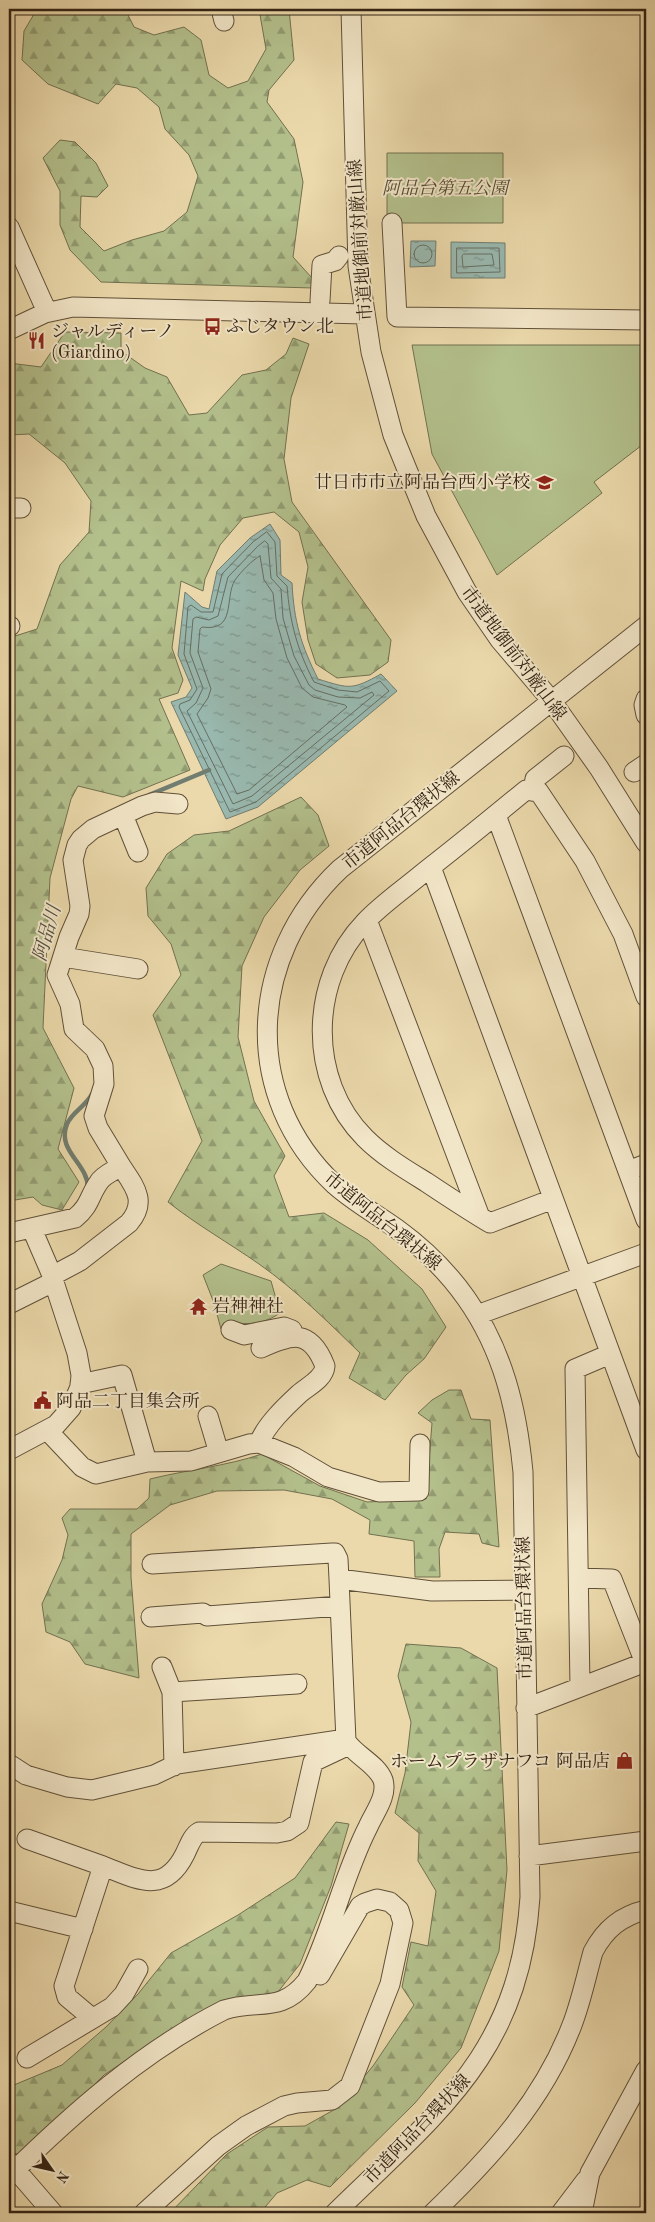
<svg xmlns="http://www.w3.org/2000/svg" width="655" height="2222" font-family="'Old Standard TT','Noto Serif JP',serif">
<defs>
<pattern id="forest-firs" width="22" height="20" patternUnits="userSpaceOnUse" patternTransform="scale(1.25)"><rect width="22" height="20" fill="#b3c08c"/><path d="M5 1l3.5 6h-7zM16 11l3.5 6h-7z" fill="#929c71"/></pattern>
<pattern id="water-ripples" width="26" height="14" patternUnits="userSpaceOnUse" patternTransform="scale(1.25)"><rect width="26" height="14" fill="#99b9b0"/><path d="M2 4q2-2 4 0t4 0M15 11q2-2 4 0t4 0" fill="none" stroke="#7d968e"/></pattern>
</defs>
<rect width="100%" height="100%" fill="#ebd9ab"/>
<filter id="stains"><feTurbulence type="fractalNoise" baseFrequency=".004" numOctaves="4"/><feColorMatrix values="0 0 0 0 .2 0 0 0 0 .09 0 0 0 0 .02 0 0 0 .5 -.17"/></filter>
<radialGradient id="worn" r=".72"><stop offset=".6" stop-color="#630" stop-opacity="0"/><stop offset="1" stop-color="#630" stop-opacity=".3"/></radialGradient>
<path fill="#b3c08c" stroke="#727150" d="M387 153H503V223H387Z
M412 345H646V442L594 482 602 493 497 575 432 454Z
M221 1264 271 1281 280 1313C267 1322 254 1325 237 1323L231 1330 221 1329 214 1303 203 1275Z"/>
<path fill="url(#forest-firs)" stroke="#727150" d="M37 9H125L134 27 154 35 184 27 201 40 209 75 228 88 248 81 266 49 259 9H289L294 60 269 90 267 102 294 139 303 182 293 257 312 278 313 288 101 282 70 250 60 225V191L43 158 60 140 75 142 96 163 108 186 97 197 81 196 80 227 104 251 132 240 164 231 187 212 198 176 189 155 165 129 159 107 137 88 116 84 98 104 48 84 22 60 24 31Z
M65 332 121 333V351L145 368 167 377 189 415 207 413 242 375 266 370 286 354 293 338 309 344 291 398 284 459 292 502 391 640 388 662 370 675 337 678 316 664 308 640 302 602 308 567 299 532 274 512 243 518 220 545 205 579 203 591 181 581 172 648 183 680 178 693 159 699 190 770 123 797 78 786 71 799 50 878 43 1028 74 1088 58 1149 79 1182 62 1210 42 1205 33 1197 9 1201V638L37 629 60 565 89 532 91 501 65 463 29 434 9 435V363L41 367Z
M301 797 318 815 329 846 300 870 264 917 242 966 238 1037 254 1101 285 1156 274 1176 289 1217 324 1213 368 1240 422 1289 446 1327 424 1359 406 1375 385 1400 349 1378 360 1353C328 1322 296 1290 259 1264 229 1243 197 1225 168 1202L202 1141 153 1015 181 975 171 944 148 916 146 888 167 854 194 835 229 831Z
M449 1390H461L471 1419 490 1420 499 1547 482 1543 479 1534 445 1532 439 1549 440 1577H415L414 1541 369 1534 370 1520 332 1499 284 1490 217 1491 170 1505 131 1534V1577L139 1678 85 1664 70 1642 46 1632 42 1604 62 1560 68 1535 62 1518 70 1509H137L149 1498 150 1479C186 1470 227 1466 262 1454L320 1486 367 1502 426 1499 432 1423 418 1413 432 1400Z
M406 1644 461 1648 497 1668 507 1870 499 1951 461 2048 415 2103 330 2187 307 2180 277 2193 260 2213H170L227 2154 268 2127 305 2126 339 2107 373 2066 414 2005 402 1987 411 1942 428 1946 436 1891 418 1861 419 1833 395 1813 405 1773 411 1722 398 1676Z
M336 1822 349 1824 331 1886 300 1964 270 2002 170 2031 104 2075 46 2133 19 2155 9 2150V2084L14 2085 62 2065 106 2027 138 1994 171 1953 238 1915 295 1878Z"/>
<path fill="url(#water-ripples)" stroke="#707d71" d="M411 241H436L435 266 410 267Z
M451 242 505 243V278H451Z
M270 524 280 540 281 575 292 583C294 622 301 645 318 679 350 689 352 690 381 674L397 691 258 807 226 819 171 702 186 697 192 688 178 655 185 592 202 607 209 609 217 571 250 538Z"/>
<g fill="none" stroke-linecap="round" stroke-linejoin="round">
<path stroke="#666e62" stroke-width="1" d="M414 254a9 9 0 1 1 18 0a9 9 0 1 1-18 0Z
M457 248H499L500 272 457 273Z
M464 254H492L494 265 463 267 462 256Z
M267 532 275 542 277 576 287 586C290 623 297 649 314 682L338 690 357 692 380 681 389 691 256 802 230 812 179 707 180 704 190 700 197 689 184 654 188 607 191 605 201 612H213L222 574 253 542Z
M265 541 268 544 271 578 281 589 283 618 294 656 309 685 315 690 338 697 360 698 372 692 374 695 252 796 233 804 187 711 196 703 203 688 190 653 193 619 196 617 209 620 218 616 228 577 257 547Z
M260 556 264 580 273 593 276 619 287 658 302 688 313 697 345 705 347 707 249 790 237 794 197 714 208 698 211 689 198 652 200 629 202 627C237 632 224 598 235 580 240 573 253 559 260 556Z"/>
<path stroke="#707d71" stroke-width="4.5" d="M149 795 209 770
M88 1188C88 1163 56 1151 67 1124 72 1112 86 1106 92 1094"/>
<defs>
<path id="minor" d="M221 9 224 21
M351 9 358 266 371 352 393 435 426 516 467 592 500 640 551 700 599 768 646 843
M392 223 397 317 646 320
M9 227 47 312
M320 301 322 265 335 261 339 256
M9 330 45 313 73 307 364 314
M9 508H21
M9 626H10
M646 699 644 705 646 715
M634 772 646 764
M533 791 535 779 564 756
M123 815 138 852
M496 815 646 1220
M431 867 646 1450
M367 920 480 1217
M63 957 138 969
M628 1171 646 1164
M553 1199 490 1223C468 1210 447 1196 426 1182 405 1169 383 1156 365 1138 307 1080 309 980 365 922 382 904 404 889 423 873 458 846 492 818 526 790L539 792 585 861 623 934 646 997
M9 1233 75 1218C90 1206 89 1196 99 1182 103 1175 114 1171 121 1166L98 1128 94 1116 104 1084 103 1066 95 1049 74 1029 70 1004 57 975 69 937 79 914 80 906 73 860 77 845 81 839 93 829 142 806 155 802 178 804
M52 1276 80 1261 129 1223C148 1201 134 1186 121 1166
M9 1304 53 1282
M477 1315 646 1253
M231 1330 244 1335 284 1327 292 1330
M80 1384 122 1375 147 1462
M208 1416 219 1453
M47 1430 82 1467 96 1474 147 1462 191 1461 249 1444 259 1443C266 1425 285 1407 299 1394 308 1386 324 1379 325 1366 310 1328 292 1334 261 1348
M259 1443 294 1457 328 1477 379 1492 419 1491 420 1444
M9 1450 56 1425 71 1408 80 1387 81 1375 77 1353 51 1273 32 1229
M152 1564 332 1553H335L338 1559 339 1579
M579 1578 612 1579 645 1663
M151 1617 203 1613 207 1616 340 1606
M162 1667 172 1692 174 1766
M580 1687 575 1369 610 1354
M172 1692 297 1684
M526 1708 646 1662
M9 1764 26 1775 67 1787 92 1790 154 1775 177 1764 346 1739
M27 1839 103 1866
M529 1856 646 1841
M9 1911 83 1929
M92 2018 67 1997 64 1986 103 1866C137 1879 164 1896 185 1854 189 1846 192 1836 199 1832L277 1833 287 1831 299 1823 313 1762 349 1745
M27 2058 112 2007 124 1994 138 1969
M9 2162 53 2213
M9 2176C73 2113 143 2051 224 2010 258 1999 281 2014 307 1981 332 1931 343 1876 368 1827 374 1813 388 1796 383 1780 377 1764 356 1756 346 1741L339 1579 432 1591 524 1590
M144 2213 218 2146 246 2126 284 2106 297 2103 332 2100 350 2086 390 1984 403 1923 399 1910 390 1902 377 1899 365 1903 360 1906 320 1975
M335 2213C438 2112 520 2053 530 1897L523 1472C517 1409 503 1350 466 1298 447 1271 423 1248 397 1229 376 1214 354 1202 335 1185 240 1096 248 956 340 869L646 626
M433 2213C490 2158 543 2101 572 2025 581 2002 586 1977 593 1952 605 1929 621 1916 646 1910
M561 2213 586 2180
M582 2213 590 2173 646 2070"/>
</defs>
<use href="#minor" stroke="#605039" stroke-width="21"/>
<use href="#minor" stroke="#f2e6c8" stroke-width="19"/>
</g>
<defs>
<symbol id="bus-bare" viewBox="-9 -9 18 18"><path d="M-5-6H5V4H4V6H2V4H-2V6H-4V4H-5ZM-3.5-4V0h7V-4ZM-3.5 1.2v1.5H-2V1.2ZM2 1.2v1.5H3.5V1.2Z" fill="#8f2418" stroke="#f2e6c8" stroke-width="2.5" paint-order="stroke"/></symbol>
<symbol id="restaurant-bare" viewBox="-9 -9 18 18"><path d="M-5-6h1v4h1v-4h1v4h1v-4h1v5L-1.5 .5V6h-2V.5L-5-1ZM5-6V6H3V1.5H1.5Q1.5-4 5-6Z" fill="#8f2418" stroke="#f2e6c8" stroke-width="2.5" paint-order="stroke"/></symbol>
<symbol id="school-bare" viewBox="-9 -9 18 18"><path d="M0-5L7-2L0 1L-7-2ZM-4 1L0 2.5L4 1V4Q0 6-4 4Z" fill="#8f2418" stroke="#f2e6c8" stroke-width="2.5" paint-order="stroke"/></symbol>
<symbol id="temple-bare" viewBox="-9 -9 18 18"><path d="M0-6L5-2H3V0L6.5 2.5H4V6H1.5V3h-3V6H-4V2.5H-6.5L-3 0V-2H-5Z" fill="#8f2418" stroke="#f2e6c8" stroke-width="2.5" paint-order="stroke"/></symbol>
<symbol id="civic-bare" viewBox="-9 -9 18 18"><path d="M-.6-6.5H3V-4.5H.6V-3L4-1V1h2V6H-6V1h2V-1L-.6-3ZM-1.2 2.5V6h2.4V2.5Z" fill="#8f2418" stroke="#f2e6c8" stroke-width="2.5" paint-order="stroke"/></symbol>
<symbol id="shop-bare" viewBox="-9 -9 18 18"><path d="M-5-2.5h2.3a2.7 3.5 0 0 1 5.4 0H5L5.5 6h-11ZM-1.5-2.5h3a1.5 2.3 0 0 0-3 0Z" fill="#8f2418" stroke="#f2e6c8" stroke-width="2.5" paint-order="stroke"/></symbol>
</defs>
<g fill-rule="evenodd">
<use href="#bus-bare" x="200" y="314" width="25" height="25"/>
<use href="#restaurant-bare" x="24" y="328" width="25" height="25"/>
<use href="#school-bare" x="532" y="470" width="25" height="25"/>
<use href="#temple-bare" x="186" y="1294" width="25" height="25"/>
<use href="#civic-bare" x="30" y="1388" width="25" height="25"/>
<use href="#shop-bare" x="612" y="1748" width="25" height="25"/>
</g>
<g text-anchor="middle" stroke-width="4" stroke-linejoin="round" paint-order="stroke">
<g font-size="18" font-style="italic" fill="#524a31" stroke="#f2e6c8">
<text x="445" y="194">阿品台第五公園</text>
</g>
<g font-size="18" fill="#322213" stroke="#f2e6c8">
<text transform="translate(360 240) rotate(-94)" y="6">市道地御前対厳山線</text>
<text transform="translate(514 653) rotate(53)" y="6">市道地御前対厳山線</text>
<text transform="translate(401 820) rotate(-39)" y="6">市道阿品台環状線</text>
<text transform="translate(383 1221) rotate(39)" y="6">市道阿品台環状線</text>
<text transform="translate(524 1608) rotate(-91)" y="6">市道阿品台環状線</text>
<text transform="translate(417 2129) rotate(-46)" y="6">市道阿品台環状線</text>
</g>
<g font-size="18" fill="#322213" stroke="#f2e6c8" text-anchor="start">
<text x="226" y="332">ふじタウン北</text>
<text x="51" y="337">ジャルディーノ<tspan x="51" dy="21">(Giardino)</tspan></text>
<text x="530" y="488" text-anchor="end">廿日市市立阿品台西小学校</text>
<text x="212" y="1312">岩神神社</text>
<text x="56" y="1407">阿品二丁目集会所</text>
<text x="610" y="1767" text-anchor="end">ホームプラザナフコ 阿品店</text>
</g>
<g font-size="19" font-style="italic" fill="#514f42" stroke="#f2e6c8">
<text transform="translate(46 933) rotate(-74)" y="7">阿品川</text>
</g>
</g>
<rect width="655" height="2222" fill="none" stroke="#ebd9ab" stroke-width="30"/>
<rect x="10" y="10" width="635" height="2202" fill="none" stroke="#322213" stroke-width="2.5"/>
<rect x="15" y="15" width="625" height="2192" fill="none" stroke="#322213"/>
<g transform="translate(52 2170) rotate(124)" stroke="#f2e6c8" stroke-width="4" paint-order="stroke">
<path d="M0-4L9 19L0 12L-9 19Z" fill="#322213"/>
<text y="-8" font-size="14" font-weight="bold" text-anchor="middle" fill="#322213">N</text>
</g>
<rect width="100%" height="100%" filter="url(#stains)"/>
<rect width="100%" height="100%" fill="url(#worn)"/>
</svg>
